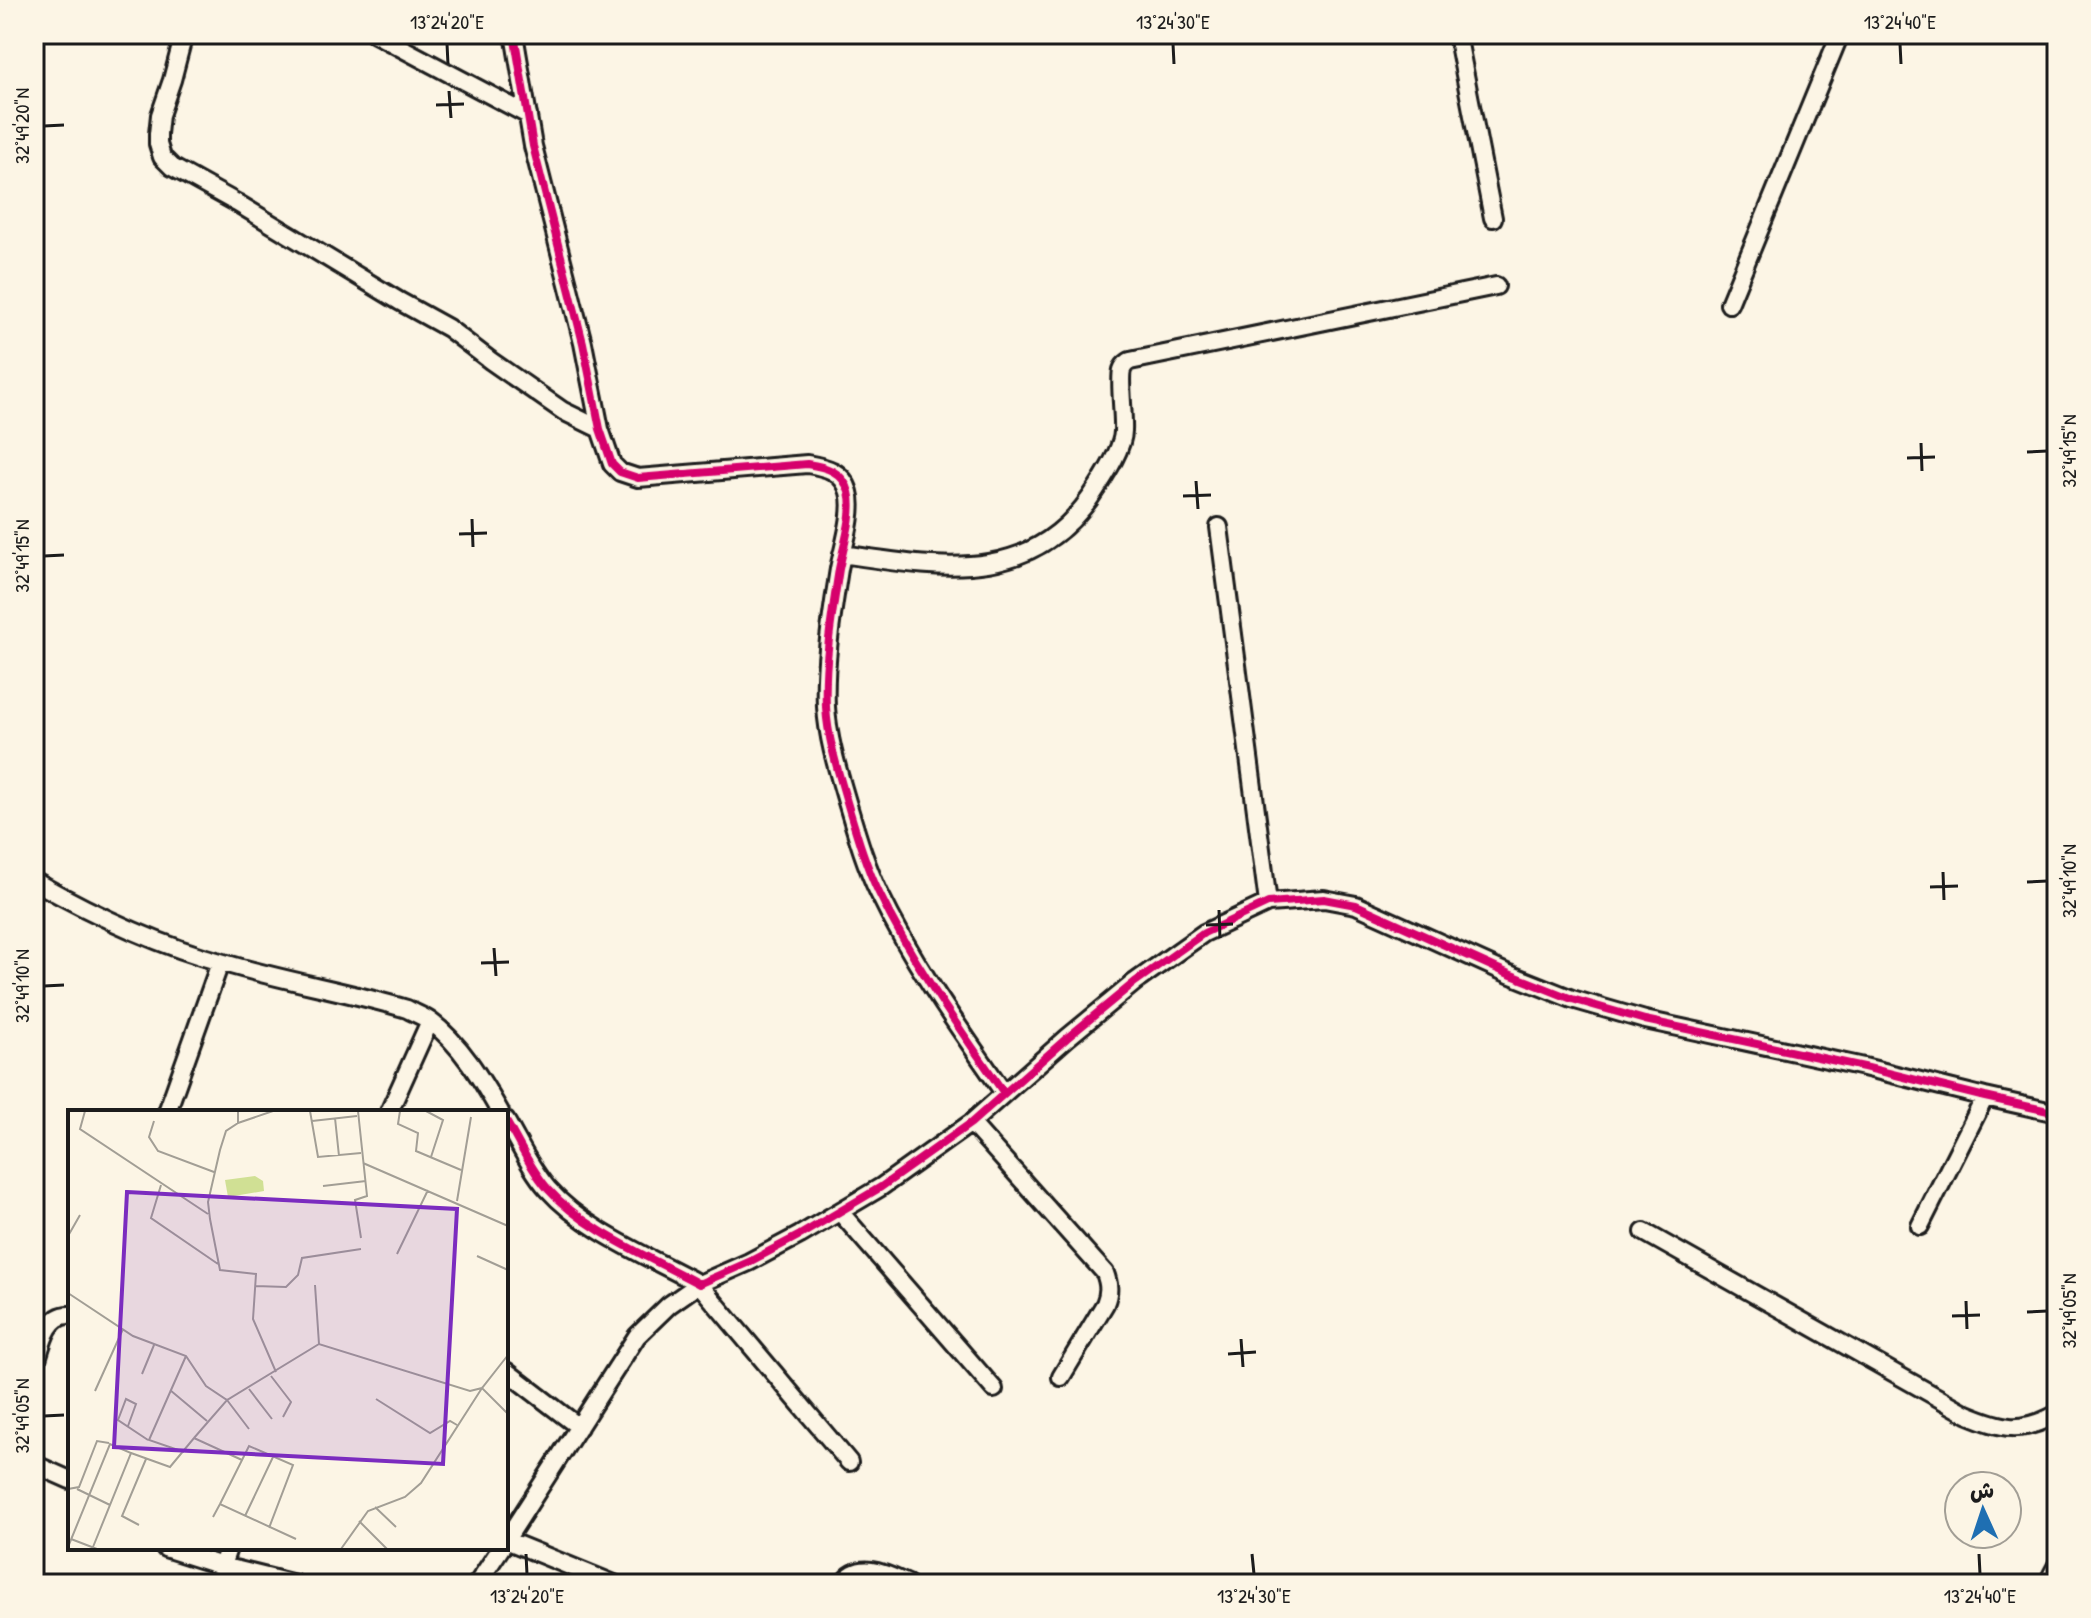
<svg xmlns="http://www.w3.org/2000/svg" width="2091" height="1618" font-family="'Patrick Hand','Playpen Sans Arabic',sans-serif">
<rect width="100%" height="100%" fill="#fcf5e5"/>
<filter id="ink" filterUnits="userSpaceOnUse"><feTurbulence type="fractalNoise" baseFrequency=".0125" numOctaves="2"/><feDisplacementMap in="SourceGraphic" scale="16" xChannelSelector="R" yChannelSelector="G"/><feConvolveMatrix kernelMatrix="1 2 1 2 8 2 1 2 1" color-interpolation-filters="sRGB"/></filter>
<g filter="url(#ink)">
<g fill="none" stroke-linecap="round" stroke-linejoin="round">
<defs>
<path id="minor" d="M184 34 172 80 160 115 158 134V144L162 157 172 167 237 203 399 301 448 328 491 361 563 411 600 429
M375 34 528 115
M514 34 533 146 583 343 600 429 612 464 620 472 638 478 807 464C826 467 843 471 849 492 855 512 843 548 839 569 832 615 824 661 826 707 828 740 838 771 847 802 856 832 865 864 879 893 913 964 959 1028 1004 1093
M1457 34 1493 218
M1729 304 1840 34
M1219 527 1268 903
M842 554C942 569 1036 587 1098 486 1107 472 1123 447 1123 431 1124 417 1119 380 1122 370 1124 364 1126 364 1130 361L1496 286
M34 881C94 915 157 945 224 963 284 981 346 991 407 1009 414 1013 423 1016 430 1021 460 1043 482 1080 500 1112
M167 1112 220 963
M389 1112 430 1021
M506 1121C519 1143 531 1170 548 1189 585 1231 650 1257 699 1284L749 1262 800 1235 881 1187 971 1123 1067 1038 1135 982 1204 933 1268 903 1324 899 1356 905 1509 974 1572 999 1645 1020 1864 1067 1985 1097 2057 1113
M971 1123 1105 1273C1109 1284 1110 1292 1105 1304L1061 1377
M840 1212 994 1389
M1920 1226 1985 1097
M1644 1232 1967 1414C2003 1429 2021 1434 2057 1414
M34 1369C41 1350 45 1314 70 1315
M506 1371 579 1427
M34 1464 70 1480
M506 1540 637 1336 669 1305 699 1284 849 1462
M506 1540 614 1584
M165 1548 222 1566
M228 1548 222 1566 295 1584
M477 1584 501 1548
M843 1584C859 1559 888 1575 908 1584
M2047 1584 2057 1565"/>
</defs>
<use href="#minor" stroke="#1c1c1c" stroke-width="22"/>
<use href="#minor" stroke="#fcf5e5" stroke-width="16"/>
<defs>
<path id="cycleway" d="M514 34 533 146 583 343 600 429 612 464 620 472 638 478 807 464C826 467 843 471 849 492 855 512 843 548 839 569 832 615 824 661 826 707 828 740 838 771 847 802 856 832 865 864 879 893 913 964 959 1028 1004 1093
M506 1121C519 1143 531 1170 548 1189 585 1231 650 1257 699 1284L749 1262 800 1235 881 1187 971 1123 1067 1038 1135 982 1204 933 1268 903 1324 899 1356 905 1509 974 1572 999 1645 1020 1864 1067 1985 1097 2057 1113"/>
</defs>
<use href="#cycleway" stroke="#fcf5e5" stroke-width="13"/>
<use href="#cycleway" stroke="#d6006c" stroke-width="8"/>
</g>
</g>
<path fill="none" stroke="#1c1c1c" stroke-width="3" d="M447 44 448 64M1173 44 1174 64M1900 44 1901 64M449 91 451 118M436 105 464 104M44 126 64 125M1921 443 1922 471M2027 452 2047 451M1907 458 1935 457M1196 481 1198 509M1183 496 1211 495M472 519 473 547M459 534 487 533M44 556 64 555M1943 872 1944 900M2027 882 2047 881M1930 887 1958 886M1219 910 1220 938M1206 925 1233 924M494 948 496 976M481 963 509 962M44 986 64 985M1966 1301 1967 1329M2027 1312 2047 1311M1952 1316 1980 1315M1241 1339 1243 1367M1228 1354 1256 1352M44 1416 64 1415M526 1554 527 1574M1252 1554 1254 1574M1979 1554 1980 1574"/>
<g transform="translate(68 1110)">
<rect width="440" height="440" fill="#fcf5e5"/>
<path d="M187 66 195 71 196 81 160 87 157 70Z" fill="#d0e094"/>
<path fill="none" stroke="#a29e95" stroke-width="2" d="M17 1 12 19 140 104M170 1V13L158 21 152 40 140 92 142 109 152 160 188 164 185 209 208 262M242 1 250 47 293 43M290 1 299 86 287 90 293 128M332 1 330 14 350 23 348 41 393 60M358 1 375 10 363 47M267 8 271 46M86 11 81 27 90 41 146 62M244 11 289 6M170 13 205 1M295 53 440 116M93 75 83 108 150 154M255 76 298 71M389 91 403 7M0 126 12 105M329 144 360 80M409 146 440 160M247 175 251 234M187 176 218 177 230 165 234 148 293 139M0 183 65 226 118 246 138 276 159 290 251 234 402 281 414 278 440 245M74 264 86 235M203 266 223 292 215 307M181 279 204 309M102 280 139 311M27 281 55 219M308 289 362 323 382 311 389 315M60 316 68 294 58 289 50 310 80 330M126 328 159 290 181 319M116 342 81 330 118 246M63 343 102 357 126 328 174 350M0 379 11 377 29 331 41 333M9 379 42 395M152 394 181 336 225 355 201 418M307 397 328 417M177 406 205 347M145 407 152 394 228 429M291 411 319 439M71 415 54 406 78 349M3 429 29 439M0 437 42 334 63 343 25 437M273 439 300 401 337 387 353 373 414 278 440 304"/>
<path fill="#7b2cbf" fill-opacity="0.15" stroke="#7b2cbf" stroke-width="4" d="M59 82 389 99 375 354 46 337Z"/>
<rect width="440" height="440" fill="none" stroke="#1c1c1c" stroke-width="4"/>
</g>
<rect width="2091" height="1618" fill="none" stroke="#fcf5e5" stroke-width="88"/>
<g transform="translate(1983 1510) rotate(357)"><circle r="38" fill="#fcf5e5" stroke="#a29e95" stroke-width="2"/>
<path d="M0-6L14 30L0 20L-14 30Z" fill="#1f6fb2"/>
<text y="-12" font-size="22" font-weight="bold" text-anchor="middle" fill="#1c1c1c">ش</text>
</g>
<rect x="44" y="44" width="2003" height="1530" fill="none" stroke="#1c1c1c" stroke-width="3"/>
<g font-size="20" text-anchor="middle" fill="#1c1c1c">
<text x="447" y="29">13°24'20"E</text>
<text x="1173" y="29">13°24'30"E</text>
<text x="1900" y="29">13°24'40"E</text>
<text transform="translate(22 126) rotate(-90)" y="7">32°49'20"N</text>
<text transform="translate(2069 451) rotate(-90)" y="7">32°49'15"N</text>
<text transform="translate(22 556) rotate(-90)" y="7">32°49'15"N</text>
<text transform="translate(2069 881) rotate(-90)" y="7">32°49'10"N</text>
<text transform="translate(22 986) rotate(-90)" y="7">32°49'10"N</text>
<text transform="translate(2069 1311) rotate(-90)" y="7">32°49'05"N</text>
<text transform="translate(22 1416) rotate(-90)" y="7">32°49'05"N</text>
<text x="527" y="1603">13°24'20"E</text>
<text x="1254" y="1603">13°24'30"E</text>
<text x="1980" y="1603">13°24'40"E</text>
</g>
</svg>
